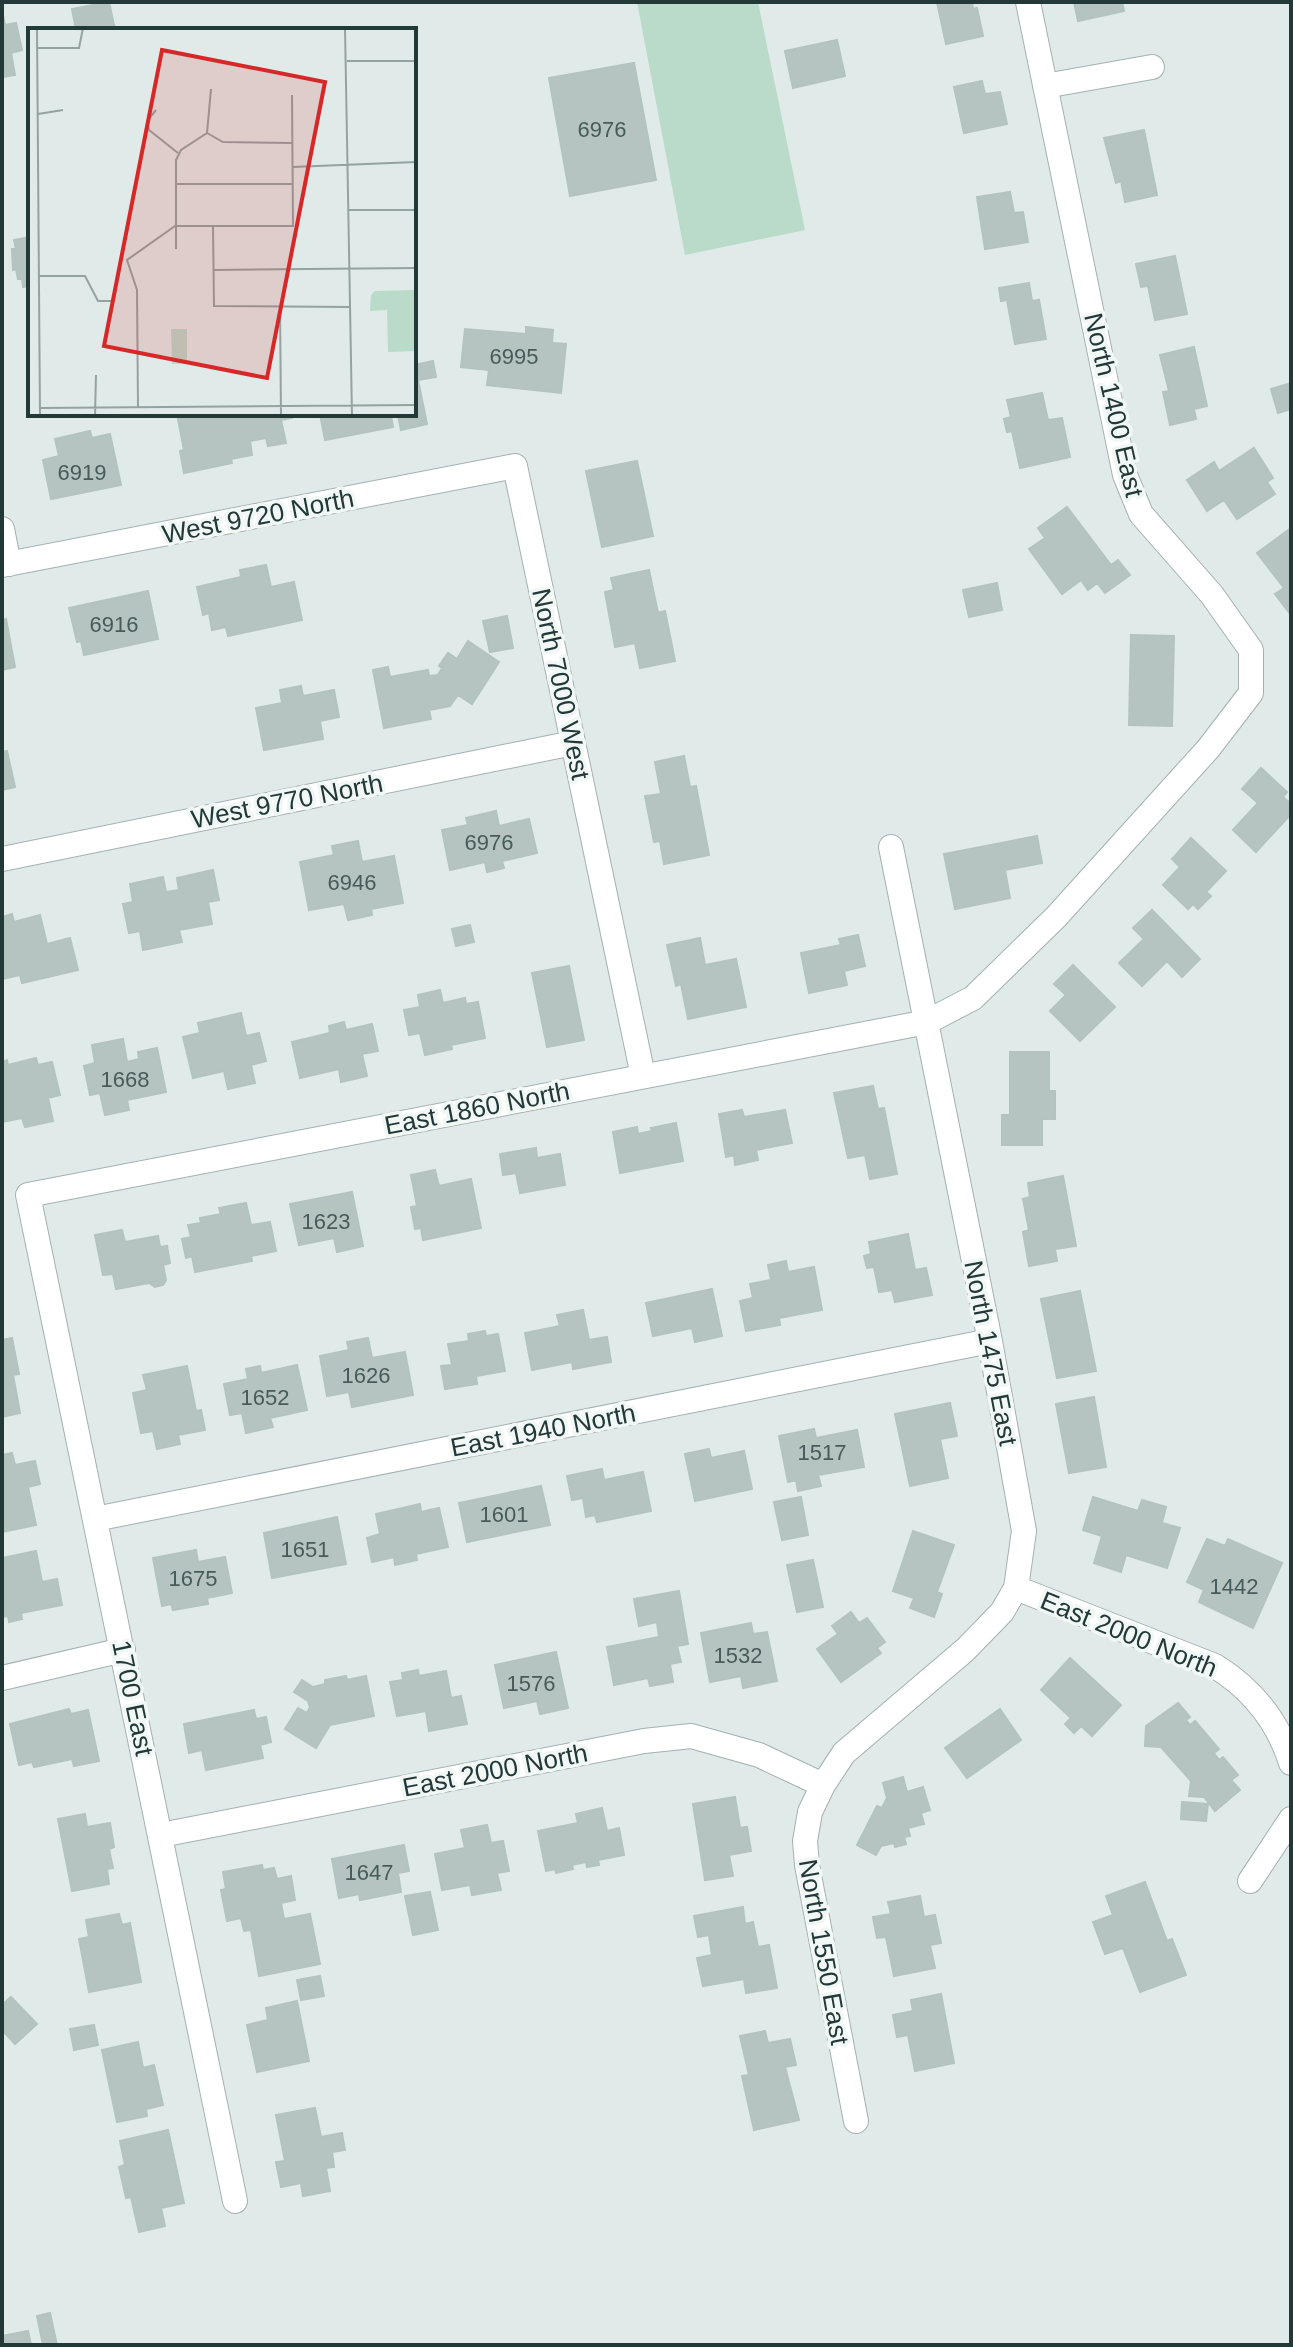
<svg xmlns="http://www.w3.org/2000/svg" width="1293" height="2347" font-family="Arial,sans-serif">
<rect width="100%" height="100%" fill="#e0eae8"/>
<path fill="#badaca" d="M637 2H758L805 230 685 255Z"/>
<path fill="#b6c4c1" stroke="#b3c3c0" stroke-width="2" d="M109 2 115 30H76L72 9Z
M937 2H972L973 9 977 8 983 36 946 44Z
M1074 2H1122L1124 11 1078 21Z
M2 10 5 25 16 23 22 50 11 53 15 75 2 77Z
M837 40 845 76 793 88 785 51Z
M634 63 656 180 570 196 549 78Z
M982 81 985 94 1000 92 1007 124 964 133 954 87Z
M1144 130 1157 195 1125 202 1121 181 1116 183 1104 138Z
M1010 192 1014 213 1023 212 1028 242 985 249 977 197Z
M30 237V286L23 287 22 279H18L16 269 13 270 12 249H16L14 240Z
M1175 256 1187 314 1155 320 1148 286 1141 287 1136 264Z
M1029 283 1032 301 1039 300 1046 339 1015 344 1007 300 1001 301 999 288Z
M526 327 553 330 552 343 566 344 561 393 487 385 489 370 461 367 465 329 526 334Z
M1194 347 1207 406 1194 409 1196 419 1170 425 1163 392 1169 391 1160 355Z
M433 361 436 377 418 380 427 424 401 430 398 415 391 416 393 427 325 440 320 414H414V365Z
M1291 383V409L1278 413 1271 389Z
M1042 393 1048 420 1062 418 1070 457 1020 468 1012 431 1007 432 1004 419 1011 417 1007 400Z
M177 414H292V418L281 420 286 443 268 446 266 438 250 441 252 455 231 459 232 463 184 473 180 451 184 450Z
M90 431 92 438 110 434 121 485 51 499 43 460 59 456 55 439Z
M1254 448 1273 478 1267 482 1275 494 1237 519 1224 500 1207 511 1187 480 1214 462 1219 471Z
M637 461 653 536 602 547 586 471Z
M1067 507 1111 565 1118 560 1130 575 1105 593 1097 583 1088 590 1081 580 1062 594 1029 549 1045 538 1038 528Z
M1291 528V615L1275 594 1284 588 1257 553Z
M266 565 271 587 294 582 302 620 228 636 226 627 212 630 209 613 203 615 197 587 241 577 240 570Z
M649 570 658 613 665 611 675 661 640 668 635 643 615 647 605 592 614 590 611 578Z
M997 583 1002 610 969 617 963 590Z
M148 591 158 639 84 655 81 641 77 642 69 608Z
M507 616 513 648 490 652 483 621Z
M6 619 15 667 2 670V620Z
M1131 635 1174 636 1172 726 1129 725Z
M468 641 499 662 472 704 458 695 450 706 429 710 431 719 384 728 373 670 388 667 390 677 428 670 429 676 438 675 442 668 439 666 448 653 457 659Z
M301 686 303 696 334 690 339 717 320 721 323 739 264 750 256 708 282 703 280 690Z
M7 751 15 787 2 790V752Z
M684 756 690 787 696 786 709 855 664 864 660 841 654 842 645 796 661 794 655 762Z
M1261 768 1287 792 1283 797 1291 804V814L1256 852 1233 830 1258 803 1242 789Z
M496 811 499 826 529 819 537 853 502 861 504 868 487 872 485 862 450 870 442 830 468 825 466 818Z
M1037 836 1042 863 1005 870 1010 898 955 909 944 854Z
M1191 838 1226 871 1206 892 1211 896 1198 909 1193 904 1188 909 1163 885 1180 867 1172 859Z
M358 841 362 862 394 856 403 903 371 909 372 915 348 920 344 904 309 910 300 862 334 855 332 846Z
M213 870 219 900 208 902 212 924 179 930 182 942 143 950 140 931 129 933 123 904 133 902 130 884 163 877 166 892 179 890 177 878Z
M1152 910 1200 959 1182 977 1167 961 1142 986 1119 963 1144 939 1133 928Z
M12 914 14 922 40 915 47 944 70 938 78 970 22 983 20 975 2 979V917Z
M470 925 474 942 456 946 452 929Z
M858 935 865 966 844 971 847 985 809 993 801 953 841 945 839 939Z
M700 938 705 965 736 959 746 1007 688 1019 681 984 676 986 667 945Z
M1073 965 1115 1007 1080 1041 1050 1011 1066 995 1054 984Z
M569 966 584 1040 547 1047 532 973Z
M440 990 443 1003 465 998 466 1004 478 1002 485 1038 451 1045 452 1049 425 1055 420 1033 409 1035 404 1010 420 1007 418 995Z
M241 1013 246 1036 259 1033 266 1061 251 1065 255 1083 228 1089 224 1071 193 1078 183 1037 200 1033 198 1023Z
M344 1022 346 1030 372 1024 378 1051 362 1054 367 1076 341 1082 339 1069 300 1078 292 1042 330 1033 329 1026Z
M123 1039 127 1062 139 1059 138 1052 157 1048 166 1092 127 1100 129 1110 105 1115 100 1093 90 1095 84 1066 95 1063 92 1045Z
M1010 1052H1049V1091H1055V1119H1042V1145H1002V1115H1010Z
M36 1058 38 1065 52 1062 60 1095 48 1098 53 1121 25 1127 22 1118 2 1122V1062L7 1060 8 1065Z
M873 1086 878 1109 884 1108 897 1174 870 1179 865 1155 848 1158 834 1093Z
M742 1110 744 1117 785 1110 792 1143 756 1150 758 1160 735 1165 734 1155 726 1157 719 1114Z
M676 1123 683 1161 620 1173 613 1132 637 1127 638 1134 652 1131 651 1128Z
M536 1148 537 1158 560 1154 565 1185 520 1193 516 1173 503 1175 500 1154Z
M435 1170 439 1186 471 1179 481 1228 423 1240 421 1228 415 1229 411 1207 417 1206 411 1175Z
M1063 1176 1076 1246 1055 1249 1057 1261 1029 1266 1023 1232 1029 1230 1023 1199 1030 1197 1028 1183Z
M352 1192 363 1246 337 1252 334 1238 299 1245 290 1204Z
M246 1203 251 1225 270 1222 276 1251 251 1256 252 1261 195 1272 192 1256 186 1258 182 1239 191 1237 188 1225 201 1223 200 1218 221 1214 219 1208Z
M122 1230 125 1242 158 1236 160 1247 167 1246 170 1263 163 1265 166 1280 163 1285 155 1287 149 1283 116 1289 113 1274 103 1275 95 1235Z
M908 1234 915 1270 926 1268 932 1295 895 1302 892 1290 879 1292 874 1267 867 1268 864 1256 871 1254 869 1242Z
M786 1261 788 1272 814 1267 822 1310 779 1318 780 1325 746 1331 740 1301 753 1298 750 1284 771 1280 768 1265Z
M712 1289 722 1336 695 1342 692 1328 653 1336 646 1303Z
M1080 1291 1096 1371 1057 1378 1041 1299Z
M583 1310 589 1340 607 1337 611 1362 573 1369 572 1362 532 1370 525 1333 560 1326 557 1315Z
M485 1331 486 1336 498 1334 505 1371 476 1376 477 1384 445 1389 441 1366 452 1365 448 1344 469 1341 468 1334Z
M12 1338 19 1374 13 1375 20 1413 2 1417V1340Z
M368 1338 372 1358 405 1352 413 1395 352 1407 349 1392 327 1396 320 1356 349 1350 347 1342Z
M297 1365 307 1410 270 1418 273 1427 246 1433 242 1413 230 1415 224 1384 248 1379 246 1369 260 1366 261 1373Z
M187 1366 196 1411 201 1410 205 1430 178 1435 180 1444 157 1449 153 1431 141 1433 133 1393 147 1390 143 1375Z
M1094 1397 1106 1467 1069 1473 1056 1404Z
M950 1403 957 1436 940 1439 948 1478 910 1486 895 1414Z
M814 1429 816 1438 857 1430 864 1467 818 1475 821 1486 798 1491 796 1480 788 1482 779 1436Z
M709 1449 711 1458 744 1451 752 1489 695 1501 685 1454Z
M12 1453 15 1465 35 1461 40 1484 28 1487 36 1525 2 1532V1455Z
M602 1469 604 1480 643 1472 651 1511 597 1522 595 1515 586 1517 583 1498 572 1500 567 1476Z
M541 1486 550 1525 467 1542 459 1503Z
M801 1497 808 1535 782 1540 774 1502Z
M1093 1497 1138 1511 1142 1500 1166 1507 1162 1523 1180 1528 1167 1568 1126 1555 1121 1572 1094 1563 1102 1536 1083 1530Z
M420 1504 421 1512 439 1508 448 1547 416 1554 417 1560 395 1565 394 1557 372 1562 367 1538 380 1534 376 1514Z
M337 1517 346 1564 272 1578 264 1533Z
M913 1531 954 1545 937 1592 942 1594 934 1617 910 1608 914 1598 893 1591Z
M1207 1539 1225 1546 1228 1539 1282 1563 1253 1628 1199 1602 1204 1590 1187 1582Z
M196 1550 198 1562 225 1557 232 1593 207 1598 208 1604 173 1610 171 1604 162 1606 153 1558Z
M36 1551 42 1582 57 1579 62 1605 21 1613 22 1619 9 1622 8 1616 2 1617V1558Z
M813 1560 823 1607 797 1612 787 1565Z
M679 1591 688 1644 677 1646 681 1662 670 1664 673 1682 650 1686 648 1678 614 1685 607 1647 659 1637 657 1622 639 1626 634 1599Z
M851 1612 859 1623 867 1618 885 1642 877 1648 881 1653 841 1682 817 1649 838 1634 832 1626Z
M751 1623 753 1634 767 1632 777 1681 743 1688 741 1676 710 1682 701 1633Z
M556 1652 568 1708 540 1714 537 1701 504 1708 495 1665Z
M1070 1658 1121 1705 1092 1736 1081 1726 1074 1733 1065 1724 1071 1718 1041 1690Z
M418 1670 419 1676 446 1671 451 1698 461 1696 467 1724 429 1731 426 1711 397 1716 390 1682 403 1680 402 1673Z
M346 1676 347 1680 366 1676 374 1716 330 1725 316 1748 285 1729 298 1708 307 1713 310 1707 308 1701 294 1692 302 1680 313 1687 325 1684V1680Z
M1178 1703 1190 1717 1186 1720 1190 1725 1195 1721 1219 1749 1214 1753 1219 1760 1223 1757 1238 1775 1231 1780 1240 1790 1215 1811 1204 1797 1189 1796 1191 1781 1161 1747 1145 1746 1146 1726Z
M69 1709 71 1714 88 1710 99 1761 74 1766 72 1759 34 1767 32 1762 19 1765 10 1724Z
M1000 1709 1021 1740 967 1778 945 1748Z
M254 1710 256 1719 266 1717 271 1742 260 1745 263 1758 206 1770 202 1750 189 1753 184 1724Z
M903 1777 907 1792 923 1787 930 1810 921 1813 924 1824 908 1828 910 1836 904 1837 906 1844 895 1847 894 1843 881 1846 876 1855 857 1845 877 1806 882 1808 887 1798 883 1783Z
M735 1797 740 1828 747 1827 751 1851 729 1855 733 1876 705 1880 693 1804Z
M1182 1802 1208 1804 1206 1821 1181 1819Z
M602 1808 607 1831 619 1828 624 1855 598 1860 599 1865 587 1867 586 1862 572 1865 573 1869 556 1873 555 1869 546 1871 538 1831 578 1823 576 1814Z
M85 1814 87 1827 110 1823 114 1847 109 1849 113 1868 107 1869 109 1884 72 1891 58 1819Z
M487 1825 491 1843 503 1841 509 1871 497 1873 501 1890 472 1895 470 1885 442 1890 435 1854 465 1848 461 1830Z
M404 1845 409 1871 398 1873 401 1892 360 1900 359 1894 339 1898 332 1859Z
M262 1865 263 1870 274 1868 277 1879 291 1876 295 1900 281 1903 284 1919 310 1914 320 1964 259 1976 251 1930 244 1931 241 1918 227 1921 221 1890 226 1889 223 1872Z
M1145 1882 1167 1941 1172 1939 1186 1975 1140 1992 1123 1948 1105 1954 1093 1922 1113 1915 1106 1896Z
M430 1892 438 1930 413 1935 405 1896Z
M920 1896 924 1917 935 1915 941 1943 930 1945 935 1968 894 1976 886 1937 877 1938 873 1917 891 1914 888 1902Z
M743 1907 745 1924 753 1922 758 1947 769 1945 777 1988 746 1993 744 1979 703 1986 697 1958 712 1955 709 1935 698 1937 694 1916Z
M119 1914 122 1925 130 1923 141 1982 89 1992 79 1939 89 1937 86 1920Z
M320 1976 324 1996 301 2000 297 1980Z
M941 1994 954 2063 915 2071 908 2035 897 2037 893 2015 913 2011 911 2000Z
M11 1997 37 2024 15 2044 2 2030V2005Z
M297 2001 309 2061 257 2072 247 2025 268 2020 266 2008Z
M94 2025 98 2045 74 2050 70 2029Z
M765 2031 768 2043 790 2039 796 2065 785 2067 799 2120 754 2130 742 2076 749 2075 740 2036Z
M138 2042 143 2068 154 2065 163 2105 146 2109 147 2116 117 2122 102 2050Z
M315 2108 321 2137 342 2133 345 2150 332 2152 334 2167 326 2168 330 2191 303 2196 301 2183 281 2187 276 2162 285 2161 276 2115Z
M168 2130 184 2203 161 2208 165 2226 139 2232 131 2197 126 2198 119 2167 125 2165 120 2141Z
M50 2313 57 2345H43L37 2316Z
M28 2331 31 2345H3L2 2336Z"/>
<g fill="none" stroke-linecap="round" stroke-linejoin="round">
<defs>
<path id="street" d="M1045 86 1152 67
M2 529 9 564
M2 565 515 466 643 1076
M2 859 573 743
M95 1519 990 1341
M1016 1588 1215 1666C1252 1689 1278 1721 1291 1763
M2 1678 123 1650
M161 1835 644 1741 691 1736 759 1755 823 1785
M1250 1881 1291 1819
M856 2121 807 1865 805 1841 810 1812 823 1785 844 1753 965 1650 1002 1612 1016 1588 1024 1531 990 1341 891 847
M235 2201 28 1195 927 1022 973 998 1056 917 1208 749 1251 693V650L1212 595 1141 514 1125 475 1028 2"/>
</defs>
<use href="#street" stroke="#a3b1b0" stroke-width="26"/>
<use href="#street" stroke="#fff" stroke-width="24"/>
</g>
<g text-anchor="middle" stroke-width="7" stroke-linejoin="round" paint-order="stroke">
<g font-size="22" fill="#475c5a">
<text x="602" y="137">6976</text>
<text x="514" y="364">6995</text>
<text x="82" y="480">6919</text>
<text x="114" y="632">6916</text>
<text x="489" y="850">6976</text>
<text x="352" y="890">6946</text>
<text x="125" y="1087">1668</text>
<text x="326" y="1229">1623</text>
<text x="366" y="1383">1626</text>
<text x="265" y="1405">1652</text>
<text x="822" y="1460">1517</text>
<text x="504" y="1522">1601</text>
<text x="305" y="1557">1651</text>
<text x="193" y="1586">1675</text>
<text x="1234" y="1594">1442</text>
<text x="738" y="1663">1532</text>
<text x="531" y="1691">1576</text>
<text x="369" y="1880">1647</text>
</g>
<g font-size="26" fill="#223938" stroke="#f0f7f5">
<text transform="translate(1114 405) rotate(77)" y="9">North 1400 East</text>
<text transform="translate(258 516) rotate(-11)" y="9">West 9720 North</text>
<text transform="translate(561 684) rotate(78)" y="9">North 7000 West</text>
<text transform="translate(287 801) rotate(-11)" y="9">West 9770 North</text>
<text transform="translate(477 1108) rotate(-11)" y="9">East 1860 North</text>
<text transform="translate(991 1353) rotate(79)" y="9">North 1475 East</text>
<text transform="translate(543 1430) rotate(-11)" y="9">East 1940 North</text>
<text transform="translate(1129 1634) rotate(22)" y="9">East 2000 North</text>
<text transform="translate(133 1698) rotate(78)" y="9">1700 East</text>
<text transform="translate(495 1770) rotate(-11)" y="9">East 2000 North</text>
<text transform="translate(824 1952) rotate(80)" y="9">North 1550 East</text>
</g>
</g>
<g transform="translate(28 28)">
<rect width="388" height="388" fill="#e0eae8"/>
<path d="M388 262V323L360 324 359 282 342 283 343 267 347 263ZM143 301H159V336H144Z" fill="#badaca"/>
<path fill="none" stroke="#94a3a2" stroke-width="2" d="M9 0 12 388M317 0 324 388M9 20H51L55 0M319 33H388M128 82 119 93 121 102 150 125M10 86 35 82M179 105 195 114 264 115M179 105 183 61M264 139 388 134M147 156H265M321 182H388M185 198 186 278 321 279M148 221V132L153 122 179 105M185 242 388 240M10 248H57L70 273H83M252 278 253 388M110 379 109 262 99 232 147 198H265L264 67M12 380 388 377M67 388 68 347"/>
<path fill="#d62828" fill-opacity="0.15" stroke="#d62828" stroke-width="4" d="M134 22 297 54 239 350 76 318Z"/>
<rect width="388" height="388" fill="none" stroke="#223938" stroke-width="4"/>
</g>
<rect width="1293" height="2347" fill="none" stroke="#223938" stroke-width="8"/>
</svg>
